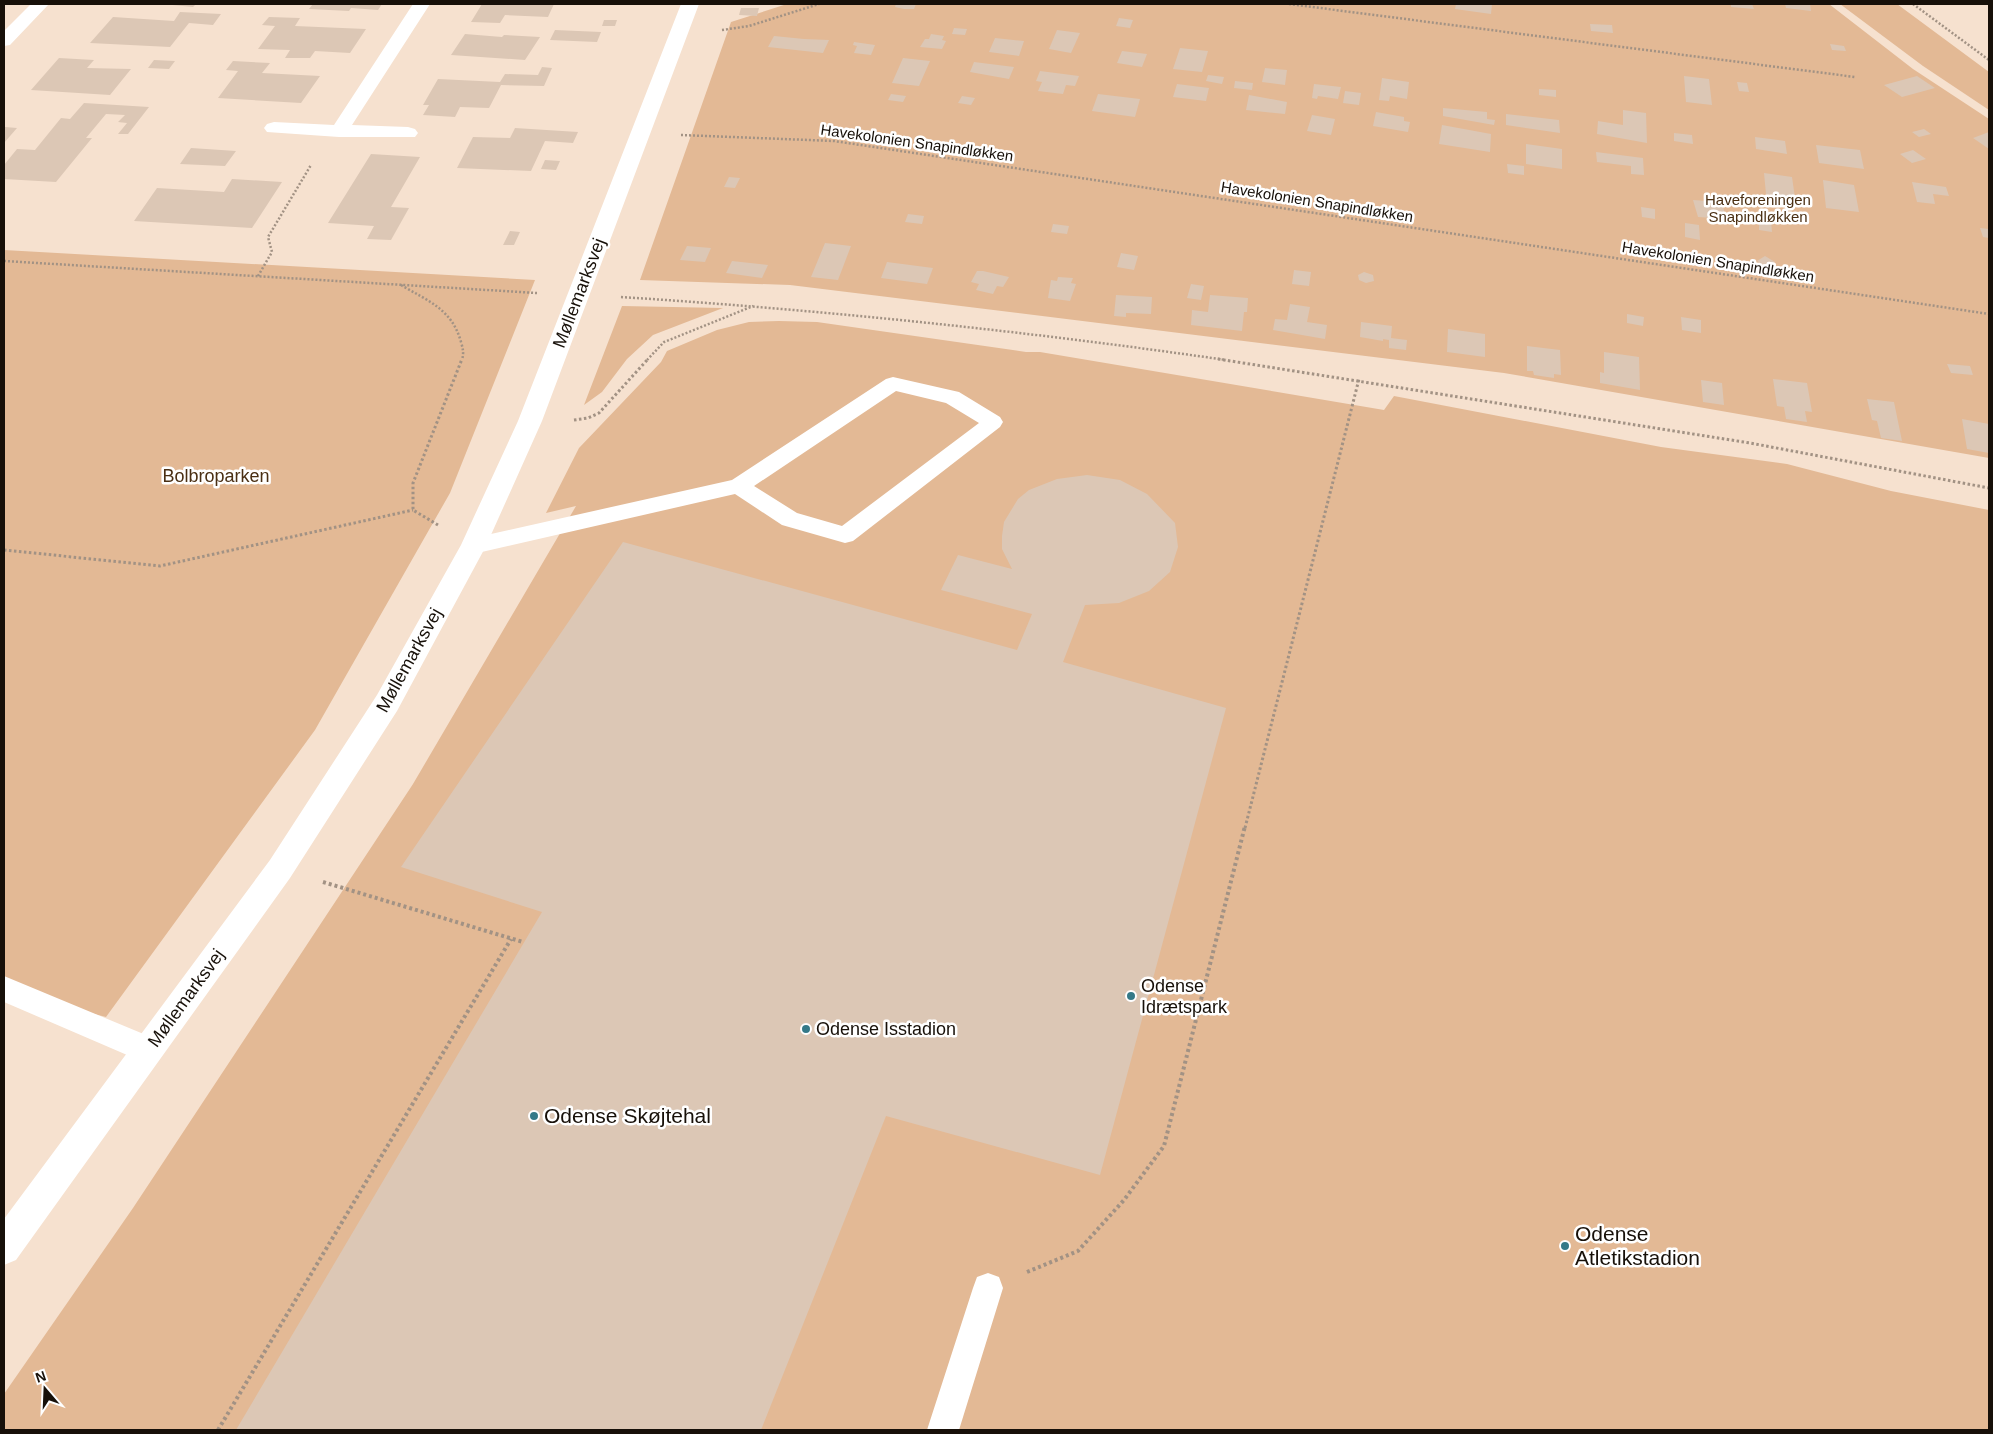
<svg xmlns="http://www.w3.org/2000/svg" width="1993" height="1434" font-family="Helvetica,sans-serif">
<rect width="100%" height="100%" fill="#f6e1cf"/>
<path fill="#e3b995" d="M787 4H1829L1913 69 1989 119V458L1504 373 790 285 640 280 731 22Z
M1840 4H1897L1989 72V110L1923 66Z
M4 250 535 280 450 493 315 730 106 1017 4 991Z
M622 306 723 308 653 335 627 359 602 392 584 405Z
M779 321 817 322 1026 352H1040L1384 410 1394 396 1661 447 1787 464 1891 491 1989 510V1430H4V1394L133 1208 413 784 576 506 546 513 579 448 661 362 667 351 717 330 749 322Z"/>
<path fill="#dcc7b5" d="M162 4H196L193 7Z
M313 4H382L378 10 351 8 349 11 309 9Z
M482 4H554L548 17 505 15 500 23 471 22Z
M896 4H916L914 9H904L895 7Z
M1456 4H1492L1491 14 1455 9Z
M1731 4H1752L1754 9 1731 7Z
M1785 4H1810L1811 11 1786 8Z
M741 8H759L757 16 739 15Z
M180 12 221 14 213 25 189 23 170 47 90 43 113 17 174 21Z
M269 17 300 18 295 26 366 29 350 53 315 51 310 58H285L290 50 258 49 275 26 262 25Z
M1119 18 1133 20 1130 28 1116 26Z
M604 20H617L615 26H602Z
M1590 24 1612 25 1613 33 1591 31Z
M954 28 967 29 965 35 952 34Z
M555 30 601 32 597 42 550 40Z
M1057 30 1080 33 1071 53 1049 49Z
M465 34 502 37 504 35 540 37 525 60 451 55Z
M931 34 944 36 942 40 946 41 942 49 920 47 925 39H929Z
M774 36 804 39 829 40 823 53 768 47Z
M995 38 1024 41 1019 56 989 52Z
M854 42 875 45 871 55 854 53 857 46 853 45Z
M1830 44 1844 46 1846 51 1832 50Z
M1180 48 1208 51 1202 72 1173 69Z
M1122 51 1147 54 1142 67 1117 63Z
M59 58 94 60 87 68 131 69 110 95 31 90Z
M903 58 930 61 919 86 892 83Z
M154 60 175 61 169 69 148 68Z
M233 61 270 63 262 73 320 76 301 103 218 98 238 71 226 70Z
M974 62 1014 67 1009 79 970 72Z
M542 67 552 68 544 86 501 85 489 108 460 107 455 117 423 115 429 105H423L438 79 500 82 505 74 538 75Z
M1265 68 1287 70 1285 85 1262 82Z
M1040 71 1079 76 1075 86 1066 85 1063 94 1038 91 1042 82 1036 81Z
M1208 75 1224 77 1222 84 1206 81Z
M1684 76 1709 79 1712 105 1686 102Z
M1917 76 1935 88 1902 97 1884 85Z
M1382 78 1409 82 1407 99 1390 96 1389 101 1379 100Z
M1235 81 1253 83 1252 90 1234 88Z
M1737 82 1747 83 1749 92 1739 91Z
M1177 84 1209 88 1206 101 1173 97Z
M1314 84 1341 87 1338 99 1318 96 1317 99 1312 98Z
M1539 89 1556 90V97L1539 95Z
M1345 91 1361 93 1359 105 1343 103Z
M891 94 906 96 903 102 888 100Z
M1098 94 1140 99 1135 117 1092 111Z
M1249 95 1287 102 1285 114 1246 110Z
M962 96 975 98 971 105 958 103Z
M84 103 149 107 128 134H118L127 123 118 122 125 115 106 114 86 138H92L56 182 4 179V165L17 149 35 150 61 118 70 119Z
M1443 108 1487 112V119L1495 120 1494 125 1443 116Z
M1623 110 1646 113 1647 143 1597 134 1598 121 1623 125Z
M1376 112 1404 117V121L1410 122 1408 132 1373 126Z
M1506 114 1559 120 1560 133 1506 125Z
M1312 115 1335 119 1331 135 1307 131Z
M1442 125 1491 134 1490 152 1439 144Z
M5 127 17 128 4 143V129Z
M515 128 578 132 573 143 545 141 531 171 457 168 473 137 510 138Z
M1924 129 1931 134 1919 137 1912 132Z
M1989 132V149L1973 138Z
M1674 133 1692 135 1693 144 1674 141Z
M1755 137 1785 141 1787 154 1756 149Z
M1526 144 1562 149V169L1526 164Z
M1816 145 1860 150 1864 169 1819 163Z
M191 148 236 151 225 166 180 164Z
M1913 150 1926 159 1912 163 1900 154Z
M1596 152 1643 158 1644 175 1631 174V166L1597 162Z
M371 154 420 157 391 207 409 208 391 240 367 239 374 226 328 223Z
M545 160 560 161 556 170 541 169Z
M1507 164 1524 166V175L1508 173Z
M1764 173 1792 177 1795 198 1766 194Z
M729 177 740 178 735 188 724 187Z
M232 179 282 182 252 228 134 221 157 188 224 192Z
M1823 180 1854 185 1859 212 1826 208Z
M1912 182 1946 187 1949 196 1933 194 1935 204 1917 202Z
M1693 200 1722 202 1726 219 1698 217Z
M1641 207 1655 209V219L1642 217Z
M908 214 924 216 922 224 905 222Z
M1759 219 1771 221 1772 232 1759 230Z
M1685 223 1699 225 1700 240 1685 237Z
M1053 224 1069 226 1067 234 1051 232Z
M1980 228 1989 229V238L1983 237Z
M510 231 520 232 514 245H503Z
M825 243 851 246 838 280 811 277Z
M687 246 711 248 705 262 680 260Z
M1121 253 1138 256 1134 270 1117 267Z
M1765 256 1775 262 1767 267 1757 261Z
M732 261 768 265 762 278 726 273Z
M887 262 933 268 927 284 881 278Z
M1294 270 1311 272 1309 286 1292 284Z
M977 271H983L1009 277 1003 287 997 286 993 294 976 290 979 284 971 282Z
M1364 272 1373 275 1374 281 1366 283 1359 280 1358 275Z
M1058 277 1073 278 1071 283 1076 284 1070 301 1048 298 1051 280 1057 281Z
M1191 284 1204 286 1201 300 1187 298Z
M1116 295 1152 297 1151 314 1126 313V317L1114 316Z
M1210 295 1248 298 1247 312H1244L1242 331 1191 325 1192 310 1208 312Z
M1290 304 1310 307 1307 322 1327 325 1325 339 1273 330 1275 319 1287 320Z
M1627 314 1644 317 1643 326 1627 323Z
M1681 317 1701 320V333L1682 330Z
M1361 322 1392 326 1391 338 1407 340 1406 350 1389 348V340L1383 339V341L1360 337Z
M1448 329 1485 334V357L1447 352Z
M1527 346 1560 350 1561 375 1554 374V378L1534 375 1533 371H1527Z
M1604 352 1639 357 1640 390 1600 383V372L1604 373Z
M1947 364 1970 366 1973 375 1951 373Z
M1773 379 1807 383 1812 412 1805 411 1807 422 1786 419 1784 407 1777 406Z
M1701 380 1722 383 1724 405 1703 402Z
M1867 399 1894 402 1902 441 1881 438 1877 421 1872 420Z
M1962 419 1989 424V453L1967 449Z
M1087 475 1120 480 1147 494 1175 523 1178 547 1170 572 1149 591 1119 603 1085 605 1063 662 1226 708 1100 1175 886 1116 761 1430H236L542 912 401 867 623 542 1017 650 1032 614 941 590 958 555 1012 569 1002 549V536L1004 522 1018 499 1029 490 1057 479Z"/>
<g fill="none" stroke-linecap="round" stroke-linejoin="round">
<path stroke="#a29284" stroke-width="2.5" stroke-dasharray="2 2" stroke-linecap="butt" d="M1289 4 1855 77
M1913 4 1989 60
M722 30 749 26 819 4
M681 135 834 141 1989 314
M4 261 537 293
M258 276 272 252 268 237 311 165
M401 285C428 301 452 309 461 342 463 349 464 353 462 360
M621 297C824 310 1025 331 1226 360
M647 360 664 342 753 306"/>
<path stroke="#a29284" stroke-width="3" stroke-dasharray="2.5 2.5" stroke-linecap="butt" d="M1218 359 1750 443 1989 488
M574 420 588 418 599 413 648 359
M438 525 413 510V483L462 359
M4 550 160 566 413 510
M1245 828 1359 379"/>
<path stroke="#a29284" stroke-width="4" stroke-dasharray="3 3" stroke-linecap="butt" d="M323 882 523 942
M1027 1272 1078 1251 1124 1200 1164 1146 1245 826
M218 1430 511 939"/>
<path fill="#fff" fill-rule="evenodd" d="M893 377 959 392 1000 417 1003 422 1000 427 853 541 845 543 782 525 735 494 473 554 465 552 462 546 465 540 473 538 732 480 886 379ZM896 391 946 403 979 423 842 526 797 513 754 486Z
M4 976 158 1040 162 1050 158 1060 148 1064 4 1002Z
M988 1273 999 1277 1003 1288 959 1430H927L973 1288 977 1277Z"/>
<path fill="#fff" fill-rule="evenodd" d="M31 4H49L10 45 4 46V31Z
M413 4H430L352 125 408 127 415 129 418 133 415 137H339L267 132 264 128 267 124 274 122 334 125Z
M681 4H699L542 421 486 546 397 711 290 878 16 1260 4 1265V1219L270 860 377 695 461 545 518 421Z"/>
</g>
<g fill="#347988" stroke="#fff" stroke-width="2">
<circle cx="1131" cy="996" r="5"/>
<circle cx="806" cy="1029" r="5"/>
<circle cx="534" cy="1116" r="5"/>
<circle cx="1565" cy="1246" r="5"/>
</g>
<g text-anchor="middle" stroke-width="5" stroke-linejoin="round" paint-order="stroke">
<g font-size="15" fill="#171009" stroke="#fff">
<text transform="translate(917 143) rotate(8)" y="5">Havekolonien Snapindløkken</text>
<text transform="translate(1317 202) rotate(9)" y="5">Havekolonien Snapindløkken</text>
<text transform="translate(1718 262) rotate(9)" y="5">Havekolonien Snapindløkken</text>
</g>
<g font-size="15" fill="#4a2f13" stroke="#fff">
<text x="1758" y="205">Haveforeningen<tspan x="1758" dy="17">Snapindløkken</tspan></text>
</g>
<g font-size="18" fill="#171009" stroke="#fff">
<text transform="translate(579 293) rotate(-69)" y="6">Møllemarksvej</text>
<text transform="translate(409 660) rotate(-61)" y="6">Møllemarksvej</text>
<text transform="translate(186 998) rotate(-54)" y="6">Møllemarksvej</text>
</g>
<g font-size="18" fill="#4a2f13" stroke="#fff">
<text x="216" y="482">Bolbroparken</text>
</g>
<g font-size="18" fill="#171009" stroke="#fff" text-anchor="start">
<text x="1141" y="992">Odense<tspan x="1141" dy="21">Idrætspark</tspan></text>
<text x="816" y="1035">Odense Isstadion</text>
</g>
<g font-size="21" fill="#171009" stroke="#fff" text-anchor="start">
<text x="544" y="1123">Odense Skøjtehal</text>
<text x="1575" y="1241">Odense<tspan x="1575" dy="24">Atletikstadion</tspan></text>
</g>
</g>
<rect width="1993" height="1434" fill="none" stroke="#171009" stroke-width="10"/>
<g transform="translate(45 1389) rotate(341)" stroke="#ffffff" stroke-width="4" paint-order="stroke">
<path d="M0-4L9 19L0 12L-9 19Z" fill="#171009"/>
<text y="-8" font-size="14" font-weight="bold" text-anchor="middle" fill="#171009">N</text>
</g>
</svg>
